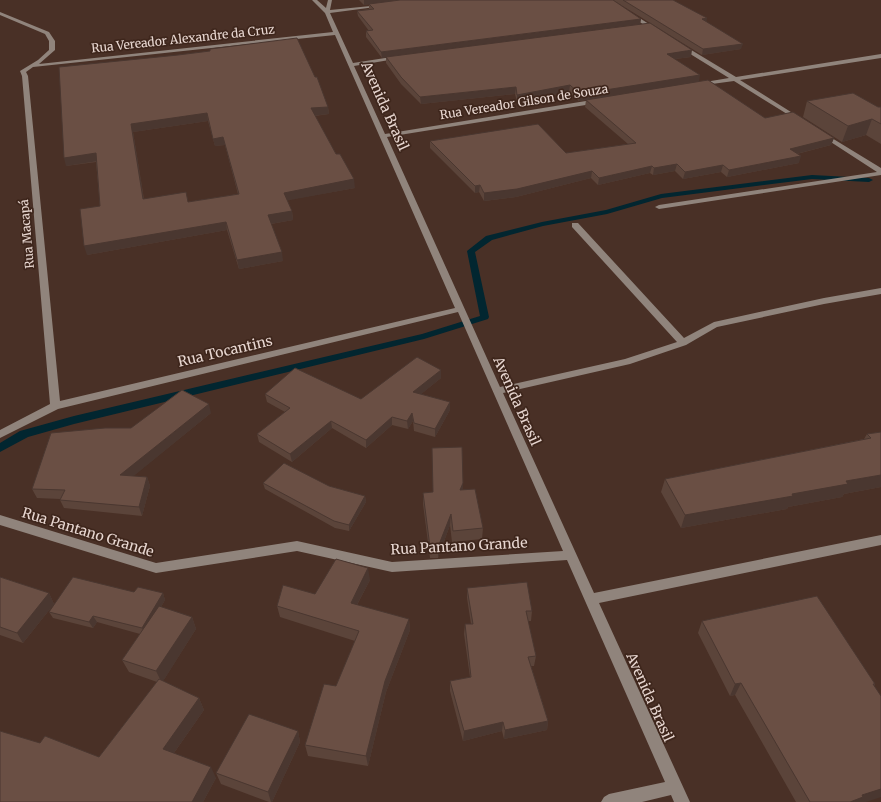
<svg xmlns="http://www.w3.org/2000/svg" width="881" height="802" font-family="Merriweather,serif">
<rect width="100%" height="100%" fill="#493026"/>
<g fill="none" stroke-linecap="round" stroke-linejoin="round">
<path fill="#022630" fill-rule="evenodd" d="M812 175 869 178 873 180 869 182 812 179 662 198 607 214 543 226 492 240 475 252 489 317 488 319 424 339 74 424 28 437 0 452V443L20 431 74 416 422 334 480 316 467 251 486 236 542 222 606 210 661 194Z"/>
<path fill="#90847c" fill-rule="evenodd" d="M312 0H317L326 8 328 0H332L330 10 381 5 383 6 330 13 353 63 398 56 401 58 354 66 385 134 598 99 601 101 598 103 387 137 500 387 625 359 677 342 572 227V223H578L684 338 714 322 824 298 881 288V294L824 304 717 327 686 345 630 364 503 393 594 593 881 535V545L599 603 690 802H674L671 795 642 802H601L604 797 609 794 665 782 567 560 392 572 297 551 156 573 0 525V515L156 563 297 541 392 562 563 551 458 312 58 409 0 438V430L50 404 22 76 20 71 38 60 49 50V41L45 34 0 15V12L49 32 55 41V50L39 64 333 32 325 13ZM335 35 455 308 60 401 28 76 26 72 33 67Z
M606 0H611L660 31 655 32Z
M679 45H683L736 77 881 54V58L740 80 802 119 803 120 800 122 734 81 697 86V84L699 83 729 78 679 47Z
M822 132 881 168V175L659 209 655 207 659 205 877 172 820 135 819 134Z"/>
</g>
<path fill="#5b443a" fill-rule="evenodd" d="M359 0H613L641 19 640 24 528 39 691 57 675 59 699 82 765 118 834 138 831 145 797 154 799 163 727 177 721 172 683 179 675 171 653 175 650 173 598 185 591 178 516 197 484 201 479 192 475 193 430 148V141L566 153 628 144 585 107 586 100 579 101 569 92 517 102 515 94 421 104 401 84 386 63V57L382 58 366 37V31H369L358 16 357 11 369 9V4L376 3 364 5Z
M613 0H673L706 22 741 49 702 55Z
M210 49 328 107 329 114 315 116 355 188 287 200 292 211 293 220 271 224 283 261 239 269 227 230 87 255 100 206 96 162 66 166 178 55 210 51ZM208 121 215 146 225 145 238 194 188 202 144 199 133 132Z
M807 101 878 107H881V144L866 135 842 142 803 117Z
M441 370V378L421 394 450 402V410L435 437 414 431 413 421 408 429 392 425 366 448 332 428 292 462 259 442 257 434 285 412 267 402 265 394 361 399Z
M211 413 133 476 147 477 150 486 142 516 64 508 60 500V499L37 498 32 489 131 428Z
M881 432V487L844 494 842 497 788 507 787 509 681 528 661 492 665 479 864 439 867 434Z
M263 483 329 486 365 496 366 502 349 531 335 528 265 489Z
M463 483V490L483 528 482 539 452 542 450 525 438 558H430L423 504V493L433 492Z
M0 577 49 593 54 604 23 643 0 635Z
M370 580 357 605 409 619 410 630 386 692 368 766 308 756 305 745 336 686 355 641 280 617 277 606 315 594Z
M467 588 532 611 531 621H528L536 656 534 666H531L548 721 547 730 504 739 502 731 463 741 450 691V681L470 677 464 634 465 624H471L467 598Z
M134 592 163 593 165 600 161 607 192 617 196 629 163 681 199 698 204 710 174 753 216 778 203 802H0L40 743 99 757 157 682 129 672 122 660 140 634 97 622 93 628 53 618 49 612Z
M702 621 875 684 874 686 866 802H796L735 695 730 696 698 633Z
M298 731 300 742 272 802H269L221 784 216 773Z"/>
<path fill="#4a3730" d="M364 0H406L364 5Z
M707 18 706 24 702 19Z
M641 19 640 24 382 58 381 52Z
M743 44 741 49 702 55 703 49Z
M692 50 691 57 666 60 667 54Z
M700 75 699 82 579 101 580 94Z
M570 85 569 92 517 102V95Z
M516 87 515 94 421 104 420 97Z
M328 107 329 114 312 116 311 108Z
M207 113 208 121 133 132 145 207 143 199 131 124Z
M872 119 866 135 842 142 848 126Z
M223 137 225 145 215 146 213 139Z
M834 138 831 145 788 156 790 149Z
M96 153 98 161 66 166 64 158Z
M801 156 799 163 727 177 729 170Z
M677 164 675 171 653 175 654 168Z
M723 165 721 172 683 179 685 172Z
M652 166 650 173 598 185 599 178Z
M592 171 591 178 516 197 484 201V193Z
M354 179 355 188 285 201 284 193Z
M480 185 479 192 475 193V186Z
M292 211 293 220 270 224 268 215Z
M226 222 227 230 87 255 84 246Z
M282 252 283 261 239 269 237 260Z
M441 370V378L414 400 413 392Z
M450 402V410L435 437V429Z
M209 404 211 413 124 484 120 475Z
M412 413 413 421 408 429 407 421Z
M392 417V425L366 448V440Z
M331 421 332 428 292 462 290 454Z
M881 475V487L844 494 842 497 788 507 787 509 681 528 685 515 792 494 846 481Z
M147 477 150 486 142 516 139 507Z
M463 483V493L460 490Z
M365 496 366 502 349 531V525Z
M451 514 450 525 438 558V547Z
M368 568 370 580 352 614 351 603Z
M49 593 54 604 23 643 17 633Z
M163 593 165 600 145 635 142 628Z
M93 616 97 622 93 628 89 622Z
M192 617 196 629 162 683 156 671Z
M409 619 410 630 386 692 368 766 366 756 385 681Z
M741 683 735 695 730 696 735 684Z
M199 698 204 710 169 760 163 749Z
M548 721 547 730 504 739 505 730Z
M503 722 502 731 463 741 464 731Z
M298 731 300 742 272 802H271L268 792Z
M211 767 216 778 203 802H192Z
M881 789V797L866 802H850L862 795Z"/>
<path fill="#6a4f44" stroke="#4a3730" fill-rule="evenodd" d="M400 0H613L641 19 381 52 366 31 373 30 357 11 374 9 369 4Z
M623 0H673L707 18 702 19 743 44 703 49Z
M650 23 692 50 667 54 700 75 580 94 570 85 517 95 516 87 420 97 401 77 386 57Z
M297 38 315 77H317L328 107 311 108 336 154H340L354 179 284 193 292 211 268 215 282 252 237 260 226 222 84 246 80 209 100 206 96 153 64 158 59 67 178 55 210 51V49ZM207 113 213 139 223 137 239 194 188 202 186 192 143 199 131 124Z
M708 80 765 118 793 112 834 138 790 149 801 156 729 170 723 165 685 172 677 164 654 168 652 166 599 178 592 171 517 189 484 193 480 185 475 186 430 141 538 124 566 153 636 143 586 100Z
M853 93 878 107H881V124L872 119 848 126 807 101Z
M417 357 441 370 413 392 450 402 435 429 414 423 412 413 407 421 392 417 366 440 331 421 290 454 257 434 290 408 265 394 295 368 361 399Z
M182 390 209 404 120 475 147 477 139 507 60 500 65 490 32 489 51 433 105 428H131Z
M881 432V475L846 481 848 484 792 494 793 496 685 515 665 479 871 438 867 434Z
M462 447 463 483 460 490 475 489 483 528 453 531 451 514 438 547H430L423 493 433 492 432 448Z
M284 463 329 486 365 496 349 525 334 521 263 483Z
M336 559 368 568 351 603 409 619 385 681 366 756 305 745 324 684 336 686 359 631 277 606 283 585 315 594Z
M0 577 49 593 17 633 0 627Z
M73 577 134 592 138 587 163 593 142 628 93 616 89 622 49 612Z
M527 582 532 611H526L536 656 528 657 548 721 505 730 503 722 464 731 450 681 471 677 465 624H473L467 588Z
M817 596 875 684H873L881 696V789L862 795 863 797 850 802H810L741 683 735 684 702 621Z
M159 606 192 617 156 671 122 660Z
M159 679 199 698 163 749 211 767 192 802H0V731L40 743 45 736 99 757Z
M249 714 298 731 268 792 216 773Z"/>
<g text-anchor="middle" stroke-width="3.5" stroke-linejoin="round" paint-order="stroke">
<g font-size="12" fill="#e8d7d1" stroke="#3e261c">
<text transform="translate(183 39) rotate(-6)" y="4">Rua Vereador Alexandre da Cruz</text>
<text transform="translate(524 102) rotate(-9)" y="4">Rua Vereador Gilson de Souza</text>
<text transform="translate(27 234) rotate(-95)" y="4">Rua Macapá</text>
</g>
<g font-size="14" fill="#e8d7d1" stroke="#3e261c">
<text transform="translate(385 106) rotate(66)" y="5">Avenida Brasil</text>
<text transform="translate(225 351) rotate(-13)" y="5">Rua Tocantins</text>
<text transform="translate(517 401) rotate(66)" y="5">Avenida Brasil</text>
<text transform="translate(88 532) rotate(17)" y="5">Rua Pantano Grande</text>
<text transform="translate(459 546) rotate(-3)" y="5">Rua Pantano Grande</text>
<text transform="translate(650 697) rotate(66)" y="5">Avenida Brasil</text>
</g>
</g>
</svg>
